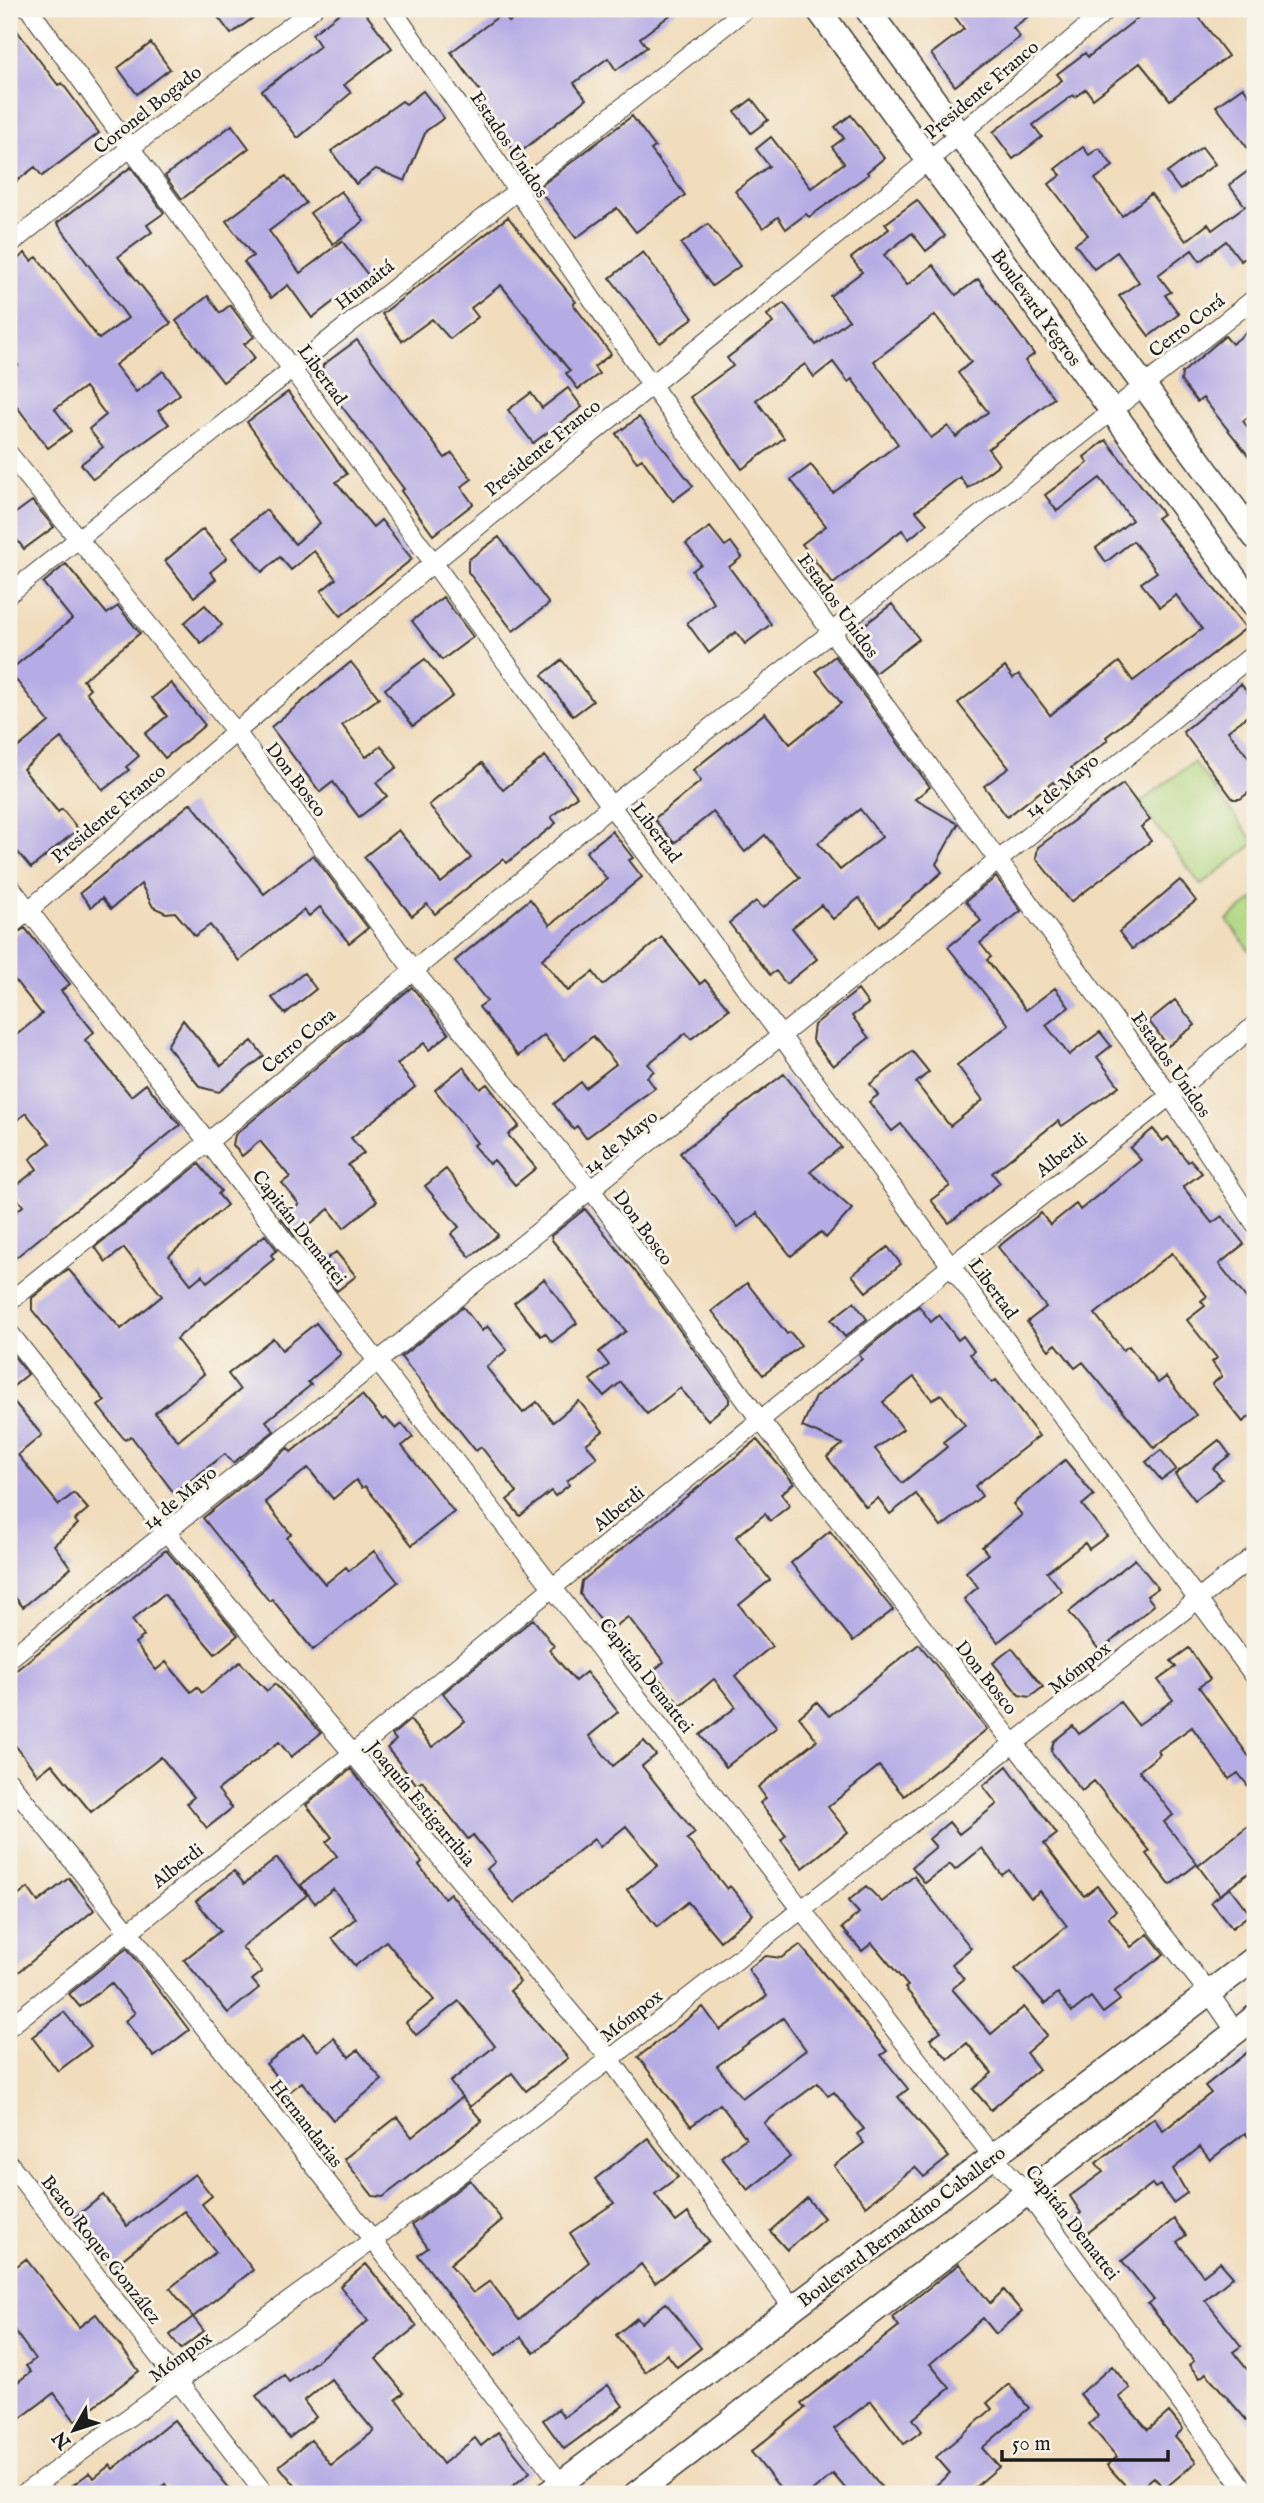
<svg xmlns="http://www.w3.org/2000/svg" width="1264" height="2503" font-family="'IM FELL English',serif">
<rect width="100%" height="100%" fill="#f7f3e8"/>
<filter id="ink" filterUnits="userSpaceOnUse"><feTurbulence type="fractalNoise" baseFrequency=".0143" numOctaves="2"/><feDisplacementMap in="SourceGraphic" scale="14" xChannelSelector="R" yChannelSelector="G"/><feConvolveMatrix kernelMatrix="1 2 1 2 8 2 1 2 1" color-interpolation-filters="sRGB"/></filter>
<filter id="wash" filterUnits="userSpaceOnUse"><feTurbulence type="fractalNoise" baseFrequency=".00686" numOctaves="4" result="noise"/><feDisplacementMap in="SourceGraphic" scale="28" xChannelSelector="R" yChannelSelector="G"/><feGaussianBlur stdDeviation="1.57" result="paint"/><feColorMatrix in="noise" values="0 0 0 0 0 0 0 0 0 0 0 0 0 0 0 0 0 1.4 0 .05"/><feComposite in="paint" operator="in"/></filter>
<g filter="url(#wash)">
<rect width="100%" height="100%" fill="#f1dcbb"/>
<path fill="#b0d680" stroke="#66794e" stroke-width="2" d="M1194 762 1255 843 1201 885 1139 803Z
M1255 898V958L1227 920Z"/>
<g id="blocks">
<path fill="#b5ace5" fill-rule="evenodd" d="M212 9H265L231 34Z
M345 9H362L392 48 344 85 351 93 298 138 262 91 320 46 312 34Z
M526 9H678L640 38 647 47 616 70 608 58 574 83 586 99 517 155 477 103 485 98 451 52 503 13 509 22Z
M949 9H1038L1013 28 1020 37 955 86 931 54 964 29Z
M1149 9H1193L1228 56 1170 100 1140 63 1093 99 1086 89 1075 97 1073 95 1033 125 1042 137 1013 159 993 132 1062 80 1057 74 1085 53 1088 57Z
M9 20 58 85 62 83 99 133 42 176 35 167 9 187Z
M151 43 170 69 137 94 118 68Z
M1243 87 1255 103V158L1216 106Z
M423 91 444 118 426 131 405 181 376 169 356 184 331 151 402 101 406 104Z
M752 99 768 120 751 133 735 112Z
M851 115 884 158 867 172 869 174 809 217 806 214 786 229 778 217 763 228 735 191 769 166 756 149 771 137 811 188 844 163 832 147 844 138 835 127Z
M632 116 655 147 651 150 685 195 636 232 617 208 576 238 538 188Z
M232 125 249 148 182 199 165 176Z
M1083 147 1089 155 1099 148 1113 166 1095 179 1122 216 1151 194 1186 241 1208 224 1212 230 1245 206 1229 185 1255 166V250L1241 261 1226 241 1200 261 1192 250 1158 275 1171 292 1165 295 1179 314 1149 336 1119 296 1139 282 1117 252 1094 269 1075 244 1088 235 1049 184 1061 175 1055 169Z
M1202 147 1215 164 1180 190 1167 173Z
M131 167 164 213 147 225 152 232 118 257 171 323 115 365 136 392 163 371 180 394 158 411 169 424 93 479 81 464 103 447 89 429 106 415 85 387 55 409 71 431 48 448 9 396V372L18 365 9 352V266L25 253 31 261 37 257 99 339 128 318 57 223Z
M286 176 306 203 269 231 300 273 342 241 371 279 353 293 350 289 312 318 288 285 271 298 244 262 253 256 226 221Z
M341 191 364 221 333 244 310 213Z
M917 200 945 236 926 251 912 233 884 255 907 285 933 265 956 295 978 279 1034 354 1025 361 1054 398 988 449 999 464 968 488 960 477 916 511 927 524 909 539 902 530 833 584 802 544 826 526 791 480 811 465 833 493 898 444 852 379 848 382 833 362 814 377 805 364 756 400 784 438 742 469 690 397 733 366 727 358 773 323 767 315 784 303 816 345 849 320 830 296 862 272 851 258 889 229 885 224ZM935 315 971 362 958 373 988 412 956 437 948 426 931 438 874 361Z
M508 217 576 302 573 304 611 354 594 367 599 374 578 389 566 373 570 371 501 285 471 308 478 317 450 339 432 319 402 341 382 314Z
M708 224 740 266 712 286 681 244Z
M643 252 693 318 660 343 610 278Z
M208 296 220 313 230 305 254 337 244 344 255 358 223 382 176 321Z
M1255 326V411L1243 421 1255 437V464L1203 398 1197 402 1181 381 1182 373 1225 336 1232 344Z
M357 340 445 458 452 453 472 479 461 487 473 504 433 535 401 491 404 489 322 380 323 365Z
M568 388 582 407 533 443 508 410 531 393 542 408Z
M288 392 347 474 336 482 373 527 381 520 412 559 341 616 321 591 336 579 314 551 291 570 280 557 262 572 233 537 266 510 295 544 320 523 247 422Z
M639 417 693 486 673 501 642 459 637 462 616 434Z
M1106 440 1163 514 1157 518 1246 628 1106 737 1108 740 1071 768 1077 776 1059 790 1053 782 1007 817 984 786 1009 768 958 703 1005 667 1013 678 1019 674 1050 715 1119 662 1133 681 1202 629 1176 595 1160 607 1141 583 1157 572 1133 541 1106 562 1096 548 1132 520 1100 478 1057 511 1045 495 1088 463 1084 457Z
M32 501 54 527 24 549 9 529V518Z
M710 527 725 546 731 542 742 557 729 567 771 624 745 644 736 632 709 653 687 623 714 603 692 571 701 564 686 544Z
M203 529 227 558 210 572 216 579 194 597 165 561Z
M499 537 549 604 513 631 468 572V560Z
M66 564 107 614 118 606 140 633 83 680 90 688 86 692 139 756 126 767 129 770 103 790 61 738 23 769 58 812 62 809 78 829 31 868 9 842V752L10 754 49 722 9 671 72 619 43 583Z
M443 597 473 637 442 660 412 621Z
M892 604 919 639 875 673 853 643 863 636 858 630Z
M205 605 222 625 201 643 184 623Z
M835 656 930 787 915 799 958 824 936 864 942 872 880 926 859 898 833 919 821 905 792 928 817 959 786 984 776 971 770 975 729 923 756 901 763 908 800 878 765 835 745 852 713 812 674 843 654 819 701 781 693 770 765 713 790 744 841 703 816 671ZM860 809 882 837 840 870 818 843Z
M425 659 453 696 413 726 385 689Z
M562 660 593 701 573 716 542 675Z
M351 662 379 698 342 725 366 757 381 746 397 767 376 783 387 796 359 817 333 782 320 792 271 727Z
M171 683 205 725 165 758 145 734 167 716 152 698Z
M1241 684 1255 702V710L1228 731 1255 766V788L1240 799H1233L1183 732Z
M545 756 577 796 551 817 556 823 507 863 503 859 435 914 427 904 412 916 364 857 398 830 441 883 471 858 429 805 482 763 503 790Z
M1123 784 1150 820 1141 827 1151 841 1071 902 1036 858 1038 847Z
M191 803 264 894 313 855 368 928 349 943 320 907 309 916 304 910 239 961 210 925 195 936 175 912 166 913 153 907 141 884 111 909 102 898 91 907 80 893Z
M612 831 633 858 629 860 642 877 542 959 568 991 593 972 603 985 662 937 700 984 705 980 729 1009 691 1039 686 1033 648 1064 654 1071 647 1077 655 1088 586 1138 577 1126 573 1129 554 1104 581 1082 585 1088 616 1064 593 1036 564 1060 544 1035 518 1056 479 1007 487 1001 455 961 530 899 550 925 607 879 586 852Z
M996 877 1021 911 980 943 991 957 987 960 1026 1010 1055 988 1069 1007 1046 1025 1069 1055 1100 1032 1111 1046 1097 1057 1119 1086 1062 1126 1058 1121 992 1173 1000 1183 949 1223 931 1200 950 1186 901 1124 892 1131 869 1102 878 1095 870 1084 912 1051 929 1072 916 1083 950 1126 983 1100 957 1065 1009 1025 948 947 981 921 966 901Z
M1180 880 1196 901 1132 949 1119 932Z
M25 928 70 984 61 991 94 1032 85 1040 131 1096 146 1084 180 1125 9 1263V1217L23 1206 11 1190 37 1169 30 1159 50 1143 26 1113 9 1127V1041L42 1014 9 973V938Z
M304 973 316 989 285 1014 272 998Z
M412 987 449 1034 429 1050 424 1043 397 1064 415 1087 351 1138 364 1153 348 1165 377 1201 344 1228 329 1209 295 1236 281 1218 299 1204 282 1183 290 1177 260 1141 242 1156 233 1145 235 1135Z
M858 990 868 1004 852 1016 869 1038 833 1066 812 1040 814 1025Z
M1175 1000 1195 1025 1168 1046 1149 1021Z
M183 1020 221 1066 252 1041 264 1056 219 1092 200 1087 167 1046Z
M463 1067 480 1089 487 1084 519 1126 508 1135 536 1168 515 1185 494 1160 489 1164 473 1145 477 1143 435 1090Z
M784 1074 841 1147 810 1172 852 1209 826 1238 821 1232 791 1256 757 1213 738 1227 680 1153Z
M1153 1129 1163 1141 1168 1137 1188 1162 1191 1160 1202 1173 1183 1187 1212 1223 1222 1216 1244 1244 1219 1264 1251 1304 1247 1307 1255 1318V1412L1243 1422 1212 1384 1222 1376 1212 1362 1217 1358 1187 1320 1205 1306 1201 1301 1207 1296 1172 1253 1095 1314 1123 1350 1129 1346 1158 1383 1166 1377 1196 1415 1154 1448 1083 1362 1075 1368 1056 1344 1049 1350 1027 1322 1046 1307 998 1247 1041 1213 1050 1225 1076 1204 1080 1210 1141 1160 1130 1148Z
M199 1164 221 1191 218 1194 227 1205 169 1256 191 1284 202 1275 207 1282 265 1235 277 1250 271 1255 274 1259 176 1339 204 1374 155 1413 178 1441 240 1390 228 1374 273 1338 282 1350 316 1323 341 1354 308 1382 311 1385 266 1421 274 1431 233 1463 225 1454 174 1493 131 1436 125 1440 98 1406 105 1401 32 1310V1298L68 1269 121 1329 162 1296 124 1248 106 1262 95 1247Z
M446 1169 498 1235 470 1257 451 1234 459 1227 425 1186Z
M585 1209 651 1291 729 1398V1403L708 1420 680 1388 647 1414 621 1382 604 1396 590 1380 609 1365 599 1352 626 1331 552 1240 551 1236Z
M888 1247 901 1264 866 1292 852 1275Z
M336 1252 356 1276 337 1291 318 1266Z
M544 1279 577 1323 552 1342 545 1333 541 1336 514 1303Z
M747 1283 787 1334 790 1332 801 1345 763 1375 712 1311Z
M854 1302 867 1319 845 1337 831 1320Z
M919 1306 931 1322 939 1315 958 1340 963 1336 974 1351 970 1354 992 1383 996 1380 1039 1436 975 1486 982 1496 941 1527 916 1494 890 1514 878 1498 866 1507 827 1457 843 1444 802 1427 815 1397 862 1359 859 1355ZM914 1377 932 1400 941 1394 965 1425 943 1442 947 1447 902 1483 875 1449 903 1429 883 1402Z
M463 1307 482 1331 487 1326 507 1350 486 1367 523 1413 537 1402 553 1422 579 1401 603 1431 586 1444 597 1457 567 1481 569 1485 555 1496 551 1491 520 1516 507 1500 517 1492 481 1447 476 1451 401 1357Z
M9 1350 28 1374 9 1390Z
M362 1395 383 1420 386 1418 396 1429 402 1424 413 1437 402 1446 454 1512 412 1545 365 1486 362 1488 356 1480 333 1499 308 1468 265 1502 291 1534 287 1538 325 1584 346 1567 349 1571 374 1551 398 1582 313 1650 272 1599 269 1601 203 1518 288 1448 291 1452Z
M9 1396 42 1435 18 1455 59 1505 74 1493 88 1509 75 1520 78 1524 54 1545 71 1568 23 1607 9 1590Z
M757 1440 794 1483 781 1494 790 1505 770 1521 765 1514 736 1537 770 1580 739 1605 772 1646 735 1676 777 1727 726 1767 700 1735 736 1707 714 1679 681 1706 653 1671 664 1662 628 1617 609 1631 580 1594 582 1581Z
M1219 1440 1230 1455 1213 1468 1222 1479 1195 1500 1175 1474Z
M1161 1450 1176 1469 1161 1480 1146 1462Z
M1065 1460 1094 1495 1082 1505 1107 1536 1089 1549 1085 1543 1047 1572 1062 1591 998 1642 964 1599 978 1587 966 1572 988 1554 982 1547 1022 1515 1013 1504Z
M830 1531 893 1610 853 1641 791 1563Z
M166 1550 238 1635 215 1654 164 1594 132 1620 144 1636 135 1643 156 1670 166 1662 191 1692 197 1687 202 1693 240 1662 267 1691 275 1684 321 1733 291 1757 279 1742 218 1790 232 1808 207 1828 187 1803 194 1797 161 1757 91 1812 52 1764 38 1775 9 1737V1676Z
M1135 1559 1158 1588 1147 1596 1154 1605 1100 1651 1069 1612Z
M533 1619 554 1646 549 1650 575 1681 586 1672 618 1712 589 1736 613 1766 644 1741 656 1755 642 1766 695 1833 687 1839 727 1889 730 1886 753 1914 720 1941 688 1902 657 1927 627 1890 658 1865 626 1826 600 1847 594 1839 514 1903 487 1869 495 1862 473 1835 468 1839 422 1781 417 1785 387 1748 396 1740 392 1735 410 1720 432 1747 465 1721 443 1693Z
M919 1644 987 1729 904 1796 879 1766 828 1807 848 1832 803 1868 781 1840 786 1835 760 1803 766 1798 758 1787 817 1740 799 1717 817 1702 829 1716Z
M1012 1648 1043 1687 1030 1697 1019 1695 993 1663Z
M1189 1648 1210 1679 1199 1687 1255 1765V1795L1238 1773 1229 1779 1192 1727 1158 1751 1160 1754 1139 1771 1173 1815 1164 1822 1197 1864 1170 1885 1146 1854 1150 1851 1094 1781 1082 1791 1051 1751 1054 1741 1073 1726 1079 1734 1120 1702 1138 1725 1173 1700 1158 1680 1176 1667 1171 1661Z
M1007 1766 1057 1834 1044 1844 1084 1896 1097 1886 1116 1911 1108 1917 1131 1947 1148 1934 1164 1954 1114 1992 1120 2000 1103 2013 1091 1997 1072 2012 1058 1993 1045 2004 1015 1969 1067 1926 1040 1891 1031 1898 1009 1870 1002 1875 982 1848 955 1870 950 1864 925 1883 912 1867 936 1847 929 1839 949 1822 959 1834 997 1804 983 1786Z
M351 1769 422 1862 419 1865 444 1898 450 1893 507 1963 520 1982 510 1991 568 2058 526 2091 512 2073 470 2107 450 2082 495 2046 459 2001 416 2035 406 2022 434 2000 386 1941 355 1966 332 1938 356 1918 333 1889 315 1903 301 1885 337 1856 326 1842 332 1837 306 1805Z
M1255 1820V1868L1220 1895 1198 1866Z
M277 1858 307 1895 242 1947 262 1972 252 1980 259 1988 228 2013 184 1960 220 1931 196 1901 234 1871 244 1884Z
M914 1876 971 1948 952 1964 964 1979 952 1989 991 2034 1024 2007 1047 2035 1026 2053 1039 2069 991 2110 973 2089 992 2073 967 2043 948 2059 930 2039 941 2031 905 1988 908 1986 872 1943 862 1951 842 1928 859 1913 848 1901 866 1886 882 1902Z
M69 1878 94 1910 9 1980V1903L28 1888 38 1902Z
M1230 1888 1250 1914 1232 1928 1211 1902Z
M800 1945 887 2051 881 2055 908 2089 898 2097 949 2157 924 2177 915 2167 866 2206 834 2166 864 2143 857 2134 864 2129 834 2092 828 2096 818 2083 764 2123 790 2157 748 2190 721 2157 746 2138 720 2104 691 2126 638 2057 703 2007 720 2030 767 1996 748 1969 766 1956 781 1958ZM783 2018 806 2050 742 2098 717 2066Z
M127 1948 189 2030 154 2057 125 2021 135 2013 111 1983 80 2007 69 1994Z
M64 2012 91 2046 58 2071 32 2037Z
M304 2034 318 2051 334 2038 349 2057 358 2050 382 2080 333 2120 302 2082 289 2092 266 2064Z
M1255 2046V2146L1245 2133 1210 2160 1200 2147 1173 2169 1187 2193 1173 2203 1160 2185 1155 2188 1152 2184 1086 2234 1074 2218 1081 2213 1070 2196 1103 2172 1096 2163 1154 2118 1163 2131 1211 2093 1205 2086Z
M462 2097 482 2121 383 2197 373 2196 344 2159 397 2117 412 2137Z
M648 2138 678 2177 655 2194 676 2222 688 2213 709 2241 655 2283 641 2264 534 2353 521 2337 495 2356 418 2255 428 2248 412 2225 470 2180 502 2220 450 2264 473 2293 490 2281 519 2320 589 2262 570 2233 614 2203 595 2179Z
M195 2174 212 2196 202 2204 253 2270 193 2317 170 2288 216 2252 184 2211 111 2268 73 2219 103 2195 127 2226Z
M807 2198 824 2218 787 2250 770 2231Z
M1174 2219 1186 2235 1177 2242 1203 2275 1220 2262 1233 2277 1205 2300 1241 2346 1233 2352 1255 2379V2430L1206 2373 1200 2378 1189 2365 1194 2361 1148 2304 1154 2300 1122 2261Z
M26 2259 79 2327 96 2314 139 2371 75 2421 54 2393 18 2420 9 2409V2388L31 2372 26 2366 35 2359 9 2323V2272Z
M366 2264 417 2326 376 2359 404 2393 396 2399 443 2464 475 2438 481 2446 498 2432 530 2472 503 2494H302L279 2466 311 2440 331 2465 374 2431 331 2379 304 2401 316 2417 289 2438 256 2396 284 2375 289 2382 368 2321 340 2286Z
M959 2264 990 2303 1004 2290 1022 2312 996 2334 983 2318 930 2364 950 2388 913 2419 922 2431 904 2444 871 2401 834 2429 881 2486 871 2494H850L833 2474 809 2494H785L751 2452 805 2408 801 2403 899 2326 892 2317Z
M666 2303 701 2348 677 2367 667 2354 645 2372 616 2335 637 2318 641 2323Z
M193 2317 204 2331 181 2349 170 2335Z
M1112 2366 1130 2388 1119 2397 1148 2430 1169 2412 1183 2429 1175 2437 1196 2462 1164 2489 1154 2477 1133 2494 1107 2465 1117 2457 1089 2424 1098 2416 1080 2394Z
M1009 2384 1029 2408 982 2448 999 2467 967 2494H926L950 2473 936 2457 992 2409 987 2403Z
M608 2385 623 2406 564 2449 543 2420 558 2409 564 2417Z
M174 2420 234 2494H173L165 2484 152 2494H61L89 2473 94 2478 110 2465 113 2469Z"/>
</g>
</g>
<g filter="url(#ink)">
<use href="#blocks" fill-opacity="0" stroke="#3c3934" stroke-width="2"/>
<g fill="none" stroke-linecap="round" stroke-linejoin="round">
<defs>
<path id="minor" d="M29 9 611 806 1255 1677
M392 9 652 386 1170 1096 1255 1224
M9 245 130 148 313 9
M9 454 236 732 414 971 592 1191 760 1420 1209 1993 1236 2032
M9 594 746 9
M9 885 993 2157 1027 2193 1248 2494
M9 927 434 562 929 160 1108 9
M9 1302 208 1142 611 806 1255 298
M9 1332 167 1533 610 2059 793 2308
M9 1659 1255 653
M9 1781 373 2240 569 2494
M9 2027 353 1753 552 1588 951 1266 1170 1096 1255 1025
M9 2163 265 2494
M23 2494 373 2240 610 2059 1255 1555"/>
<path id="secondary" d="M818 9 1255 606
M867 9 1255 537
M547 2494 1255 1958
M636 2494 1255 2017"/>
</defs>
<use href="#minor" stroke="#3c3934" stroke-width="20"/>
<use href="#secondary" stroke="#3c3934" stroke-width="27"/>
<use href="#minor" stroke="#fff" stroke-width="18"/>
<use href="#secondary" stroke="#fff" stroke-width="24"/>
</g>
</g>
<g text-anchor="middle" stroke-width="6" stroke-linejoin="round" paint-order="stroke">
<g font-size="19" fill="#1c1c1c" stroke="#f7f3e8">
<text transform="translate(981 89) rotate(-40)" y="7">Presidente Franco</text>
<text transform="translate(147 109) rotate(-38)" y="7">Coronel Bogado</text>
<text transform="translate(510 144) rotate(56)" y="7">Estados Unidos</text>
<text transform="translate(364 284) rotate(-38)" y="7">Humaitá</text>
<text transform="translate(1037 307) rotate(54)" y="7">Boulevard Yegros</text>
<text transform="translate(1186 325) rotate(-38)" y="7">Cerro Corá</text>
<text transform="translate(323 374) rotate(54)" y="7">Libertad</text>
<text transform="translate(542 447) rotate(-39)" y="7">Presidente Franco</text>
<text transform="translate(839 605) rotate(54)" y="7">Estados Unidos</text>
<text transform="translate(297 779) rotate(53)" y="7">Don Bosco</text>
<text transform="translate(1061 785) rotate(-39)" y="7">14 de Mayo</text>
<text transform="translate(108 813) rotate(-40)" y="7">Presidente Franco</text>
<text transform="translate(657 832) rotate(53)" y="7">Libertad</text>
<text transform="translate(298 1040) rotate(-40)" y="7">Cerro Cora</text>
<text transform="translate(1172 1064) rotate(55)" y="7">Estados Unidos</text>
<text transform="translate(620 1141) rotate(-39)" y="7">14 de Mayo</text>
<text transform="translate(1061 1154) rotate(-38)" y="7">Alberdi</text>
<text transform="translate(300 1227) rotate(52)" y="7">Capitán Demattei</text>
<text transform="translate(644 1227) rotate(54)" y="7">Don Bosco</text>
<text transform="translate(994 1288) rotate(54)" y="7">Libertad</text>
<text transform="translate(179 1497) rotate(-39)" y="7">14 de Mayo</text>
<text transform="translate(618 1508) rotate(-39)" y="7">Alberdi</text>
<text transform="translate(1079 1667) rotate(-38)" y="7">Mómpox</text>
<text transform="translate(647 1675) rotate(52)" y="7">Capitán Demattei</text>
<text transform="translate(987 1677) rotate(52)" y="7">Don Bosco</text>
<text transform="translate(422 1803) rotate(50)" y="7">Joaquín Estigarribia</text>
<text transform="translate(177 1865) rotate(-38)" y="7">Alberdi</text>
<text transform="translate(631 2015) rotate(-38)" y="7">Mómpox</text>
<text transform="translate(307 2123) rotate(52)" y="7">Hernandarias</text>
<text transform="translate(1073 2222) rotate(52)" y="7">Capitán Demattei</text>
<text transform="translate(901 2226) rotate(-37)" y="7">Boulevard Bernardino Caballero</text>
<text transform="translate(102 2249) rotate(52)" y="7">Beato Roque González</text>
<text transform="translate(180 2356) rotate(-36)" y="7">Mómpox</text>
</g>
</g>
<rect width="1264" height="2503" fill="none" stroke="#f7f3e8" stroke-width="35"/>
<g transform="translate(74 2430) rotate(231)" stroke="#f7f3e8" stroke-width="5" paint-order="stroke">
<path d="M0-5L12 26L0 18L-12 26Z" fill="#1c1c1c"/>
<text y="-10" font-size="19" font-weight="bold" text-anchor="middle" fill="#1c1c1c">N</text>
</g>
<path d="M1002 2450v10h166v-10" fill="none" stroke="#1c1c1c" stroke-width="3.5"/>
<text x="1012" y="2450" font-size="21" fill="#1c1c1c" stroke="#f7f3e8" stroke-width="5" paint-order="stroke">50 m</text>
</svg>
